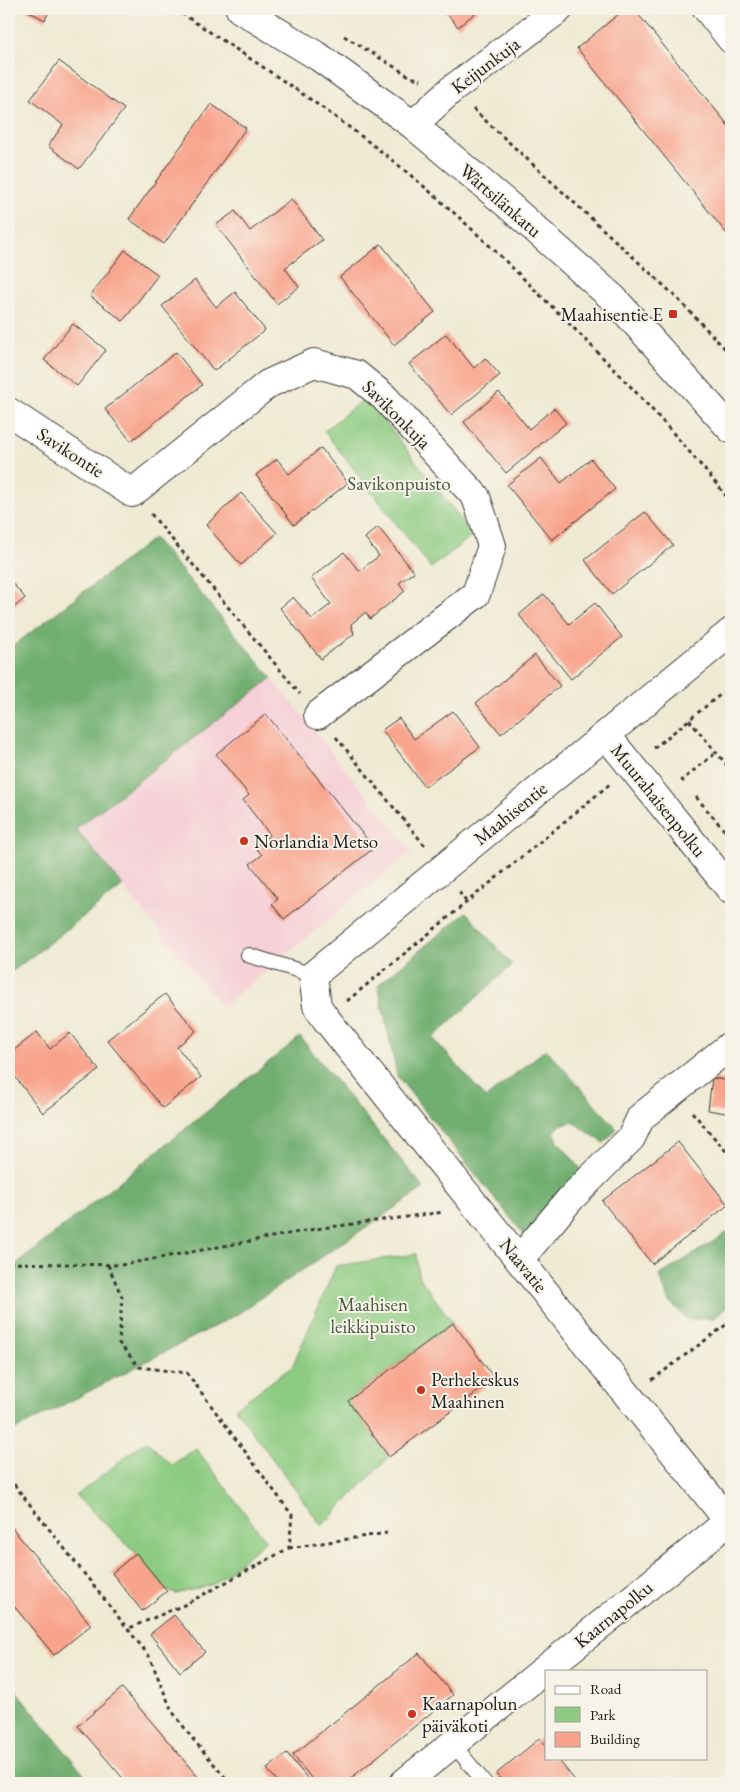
<svg xmlns="http://www.w3.org/2000/svg" width="740" height="1792" font-family="'EB Garamond',serif">
<rect width="100%" height="100%" fill="#f7f3e8"/>
<filter id="ink" filterUnits="userSpaceOnUse"><feTurbulence type="fractalNoise" baseFrequency=".02" numOctaves="2"/><feDisplacementMap in="SourceGraphic" scale="10" xChannelSelector="R" yChannelSelector="G"/><feConvolveMatrix kernelMatrix="1 2 1 2 8 2 1 2 1" color-interpolation-filters="sRGB"/></filter>
<filter id="wash" filterUnits="userSpaceOnUse"><feTurbulence type="fractalNoise" baseFrequency=".0096" numOctaves="4" result="noise"/><feDisplacementMap in="SourceGraphic" scale="20" xChannelSelector="R" yChannelSelector="G"/><feGaussianBlur stdDeviation="1.12" result="paint"/><feColorMatrix in="noise" values="0 0 0 0 0 0 0 0 0 0 0 0 0 0 0 0 0 1.4 0 .05"/><feComposite in="paint" operator="in"/></filter>
<g filter="url(#wash)">
<rect width="100%" height="100%" fill="#efead3"/>
<path fill="#f6cfd7" d="M272 678 412 852 222 1007 76 830Z"/>
<path fill="#8ccb81" stroke="#54744e" d="M366 397 473 535 431 568 324 431Z
M416 1254 419 1277 453 1323 348 1401 389 1457 322 1526 235 1408 292 1367 336 1266Z
M146 1441 172 1465 196 1448 266 1541 214 1584 176 1594 167 1591 136 1553 76 1496Z"/>
<path fill="#71af6f" stroke="#466646" d="M154 538 272 678 76 829 123 886 9 974V649Z
M466 912 512 965 433 1038 486 1098 546 1049 617 1129 604 1143 573 1122 562 1124 554 1132 558 1141 582 1170 525 1236 397 1076 378 985Z
M300 1037 424 1188 236 1315 9 1433V1270Z
M728 1232H731V1303L714 1318 688 1320 669 1301 659 1276Z
M9 1682 91 1783H9Z"/>
<g id="blocks">
<path fill="#f8a48d" d="M24 9H50L45 20Z
M443 9H480L458 27Z
M625 9H634L731 129V239L577 48Z
M59 61 124 109 79 169 48 146 63 125 30 100Z
M211 104 246 128 164 244 129 219Z
M291 199 322 240 285 268 299 287 277 304 216 225 235 211 250 231Z
M381 244 435 312 394 345 340 277Z
M125 250 158 275 123 321 90 296Z
M195 280 216 307 235 292 265 330 214 371 162 306Z
M73 324 106 350 77 386 44 360Z
M446 334 474 368 485 358 500 375 451 415 409 364Z
M176 352 202 385 131 441 105 409Z
M499 392 529 429 554 408 566 423 506 473 464 422Z
M321 448 348 483 294 525 256 475 277 459 289 474Z
M541 458 561 483 591 459 615 489 552 540 507 485Z
M241 493 277 533 241 565 206 525Z
M645 512 673 545 612 594 585 560Z
M378 527 414 572 399 583 405 591 370 619 366 612 351 624 354 634 321 659 280 608 293 597 312 619 331 604 311 578 344 552 359 571 379 556 365 538Z
M9 579 25 598 9 612Z
M544 594 569 624 595 603 622 637 571 679 519 615Z
M535 655 560 686 501 734 476 703Z
M453 711 480 747 425 787 382 730 399 718 414 739Z
M266 714 374 848 284 919 272 904 278 899 250 864 262 855 255 847 270 835 243 800 249 795 216 754Z
M165 994 196 1031 177 1047 201 1077 163 1108 107 1040Z
M37 1032 50 1049 70 1033 99 1070 43 1113 9 1069V1054Z
M712 1078 731 1081V1114L708 1110Z
M678 1142 728 1205 652 1264 602 1201Z
M453 1323 495 1379 389 1457 348 1401Z
M9 1524 91 1625 54 1655 9 1600Z
M136 1553 167 1591 142 1611 112 1573Z
M174 1615 205 1652 180 1672 150 1634Z
M419 1653 453 1695 345 1783H315L293 1755Z
M122 1688 155 1726 203 1783H127L78 1726Z
M540 1738 546 1745V1758H557L577 1783H503L496 1774Z
M287 1753 311 1783H279L267 1769Z"/>
</g>
</g>
<g filter="url(#ink)">
<use href="#blocks" fill-opacity="0" stroke="#3c3b37" stroke-width="1"/>
<g fill="none" stroke-linecap="round" stroke-linejoin="round">
<defs>
<path id="lane" d="M248 955 313 975
M453 1744 485 1783"/>
<path id="street" d="M707 9 731 39
M413 125 451 90 559 9
M9 412 132 493 268 384 314 363 357 375 384 397 476 497 492 546 476 594 318 715
M731 632 313 975 317 1006 326 1019 731 1524
M606 735 731 890
M519 1260 571 1198 631 1138 641 1117 731 1045
M404 1783 729 1521"/>
<path id="secondary" d="M240 9 319 57 413 125 507 204 614 299 731 429"/>
</defs>
<use href="#lane" stroke="#3c3b37" stroke-width="16"/>
<use href="#street" stroke="#3c3b37" stroke-width="30"/>
<use href="#secondary" stroke="#3c3b37" stroke-width="30"/>
<path stroke="#3c3b37" stroke-width="3" stroke-dasharray="4 4" stroke-linecap="butt" d="M175 9C252 60 331 110 403 169 452 209 498 253 542 297 609 362 673 429 731 502
M344 36 411 77 421 80
M473 109 674 295 731 355
M151 514 300 694
M689 720 731 770
M336 737 426 847
M654 748 731 686
M684 782 682 780 717 752
M696 797 731 838
M459 892 467 903
M347 1001 610 784
M692 1112 731 1157
M9 1263 121 1265 315 1229 444 1212
M108 1265 122 1297 119 1343 139 1367 187 1373 292 1515 289 1548 184 1605 127 1629
M652 1380 731 1321
M9 1478 149 1656 172 1711 192 1738 230 1783
M289 1548 387 1533"/>
<use href="#lane" stroke="#fff" stroke-width="14"/>
<use href="#street" stroke="#fff" stroke-width="28"/>
<use href="#secondary" stroke="#fff" stroke-width="28"/>
</g>
</g>
<g fill="#c8321e" stroke="#f7f3e8" stroke-width="2">
<rect x="668" y="309" width="10" height="10" rx="2.5"/>
<circle cx="244" cy="841" r="5"/>
<circle cx="421" cy="1390" r="5"/>
<circle cx="412" cy="1714" r="5"/>
</g>
<g text-anchor="middle" stroke-width="4" stroke-linejoin="round" paint-order="stroke">
<g font-size="19" fill="#1c1c1c" stroke="#f7f3e8">
<text transform="translate(485 65) rotate(-37)" y="7">Keijunkuja</text>
<text transform="translate(501 200) rotate(41)" y="7">Wärtsilänkatu</text>
<text transform="translate(397 414) rotate(45)" y="7">Savikonkuja</text>
<text transform="translate(71 452) rotate(33)" y="7">Savikontie</text>
<text transform="translate(659 800) rotate(51)" y="7">Muurahaisenpolku</text>
<text transform="translate(510 813) rotate(-39)" y="7">Maahisentie</text>
<text transform="translate(524 1265) rotate(51)" y="7">Naavatie</text>
<text transform="translate(613 1614) rotate(-39)" y="7">Kaarnapolku</text>
</g>
<g font-size="19" fill="#1c1c1c" stroke="#f7f3e8" text-anchor="start">
<text x="663" y="321" text-anchor="end">Maahisentie E</text>
<text x="254" y="848">Norlandia Metso</text>
<text x="431" y="1386">Perhekeskus<tspan x="431" dy="22">Maahinen</tspan></text>
<text x="422" y="1710">Kaarnapolun<tspan x="422" dy="22">päiväkoti</tspan></text>
</g>
<g font-size="19" fill="#43593f" stroke="#f7f3e8">
<text x="399" y="490">Savikonpuisto</text>
<text x="373" y="1311">Maahisen<tspan x="373" dy="22">leikkipuisto</tspan></text>
</g>
</g>
<rect width="740" height="1792" fill="none" stroke="#f7f3e8" stroke-width="30"/>
<rect x="545" y="1670" width="162" height="90" fill="#f7f3e8" stroke="#9f9d96"/>
<rect x="555" y="1686" width="25" height="8" fill="#ffffff" stroke="#9f9d96"/>
<text x="590" y="1694" font-size="15" fill="#1c1c1c">Road</text>
<rect x="555" y="1707" width="25" height="15" fill="#8ccb81" stroke="#9f9d96"/>
<text x="590" y="1720" font-size="15" fill="#1c1c1c">Park</text>
<rect x="555" y="1732" width="25" height="15" fill="#f8a48d" stroke="#9f9d96"/>
<text x="590" y="1744" font-size="15" fill="#1c1c1c">Building</text>
</svg>
